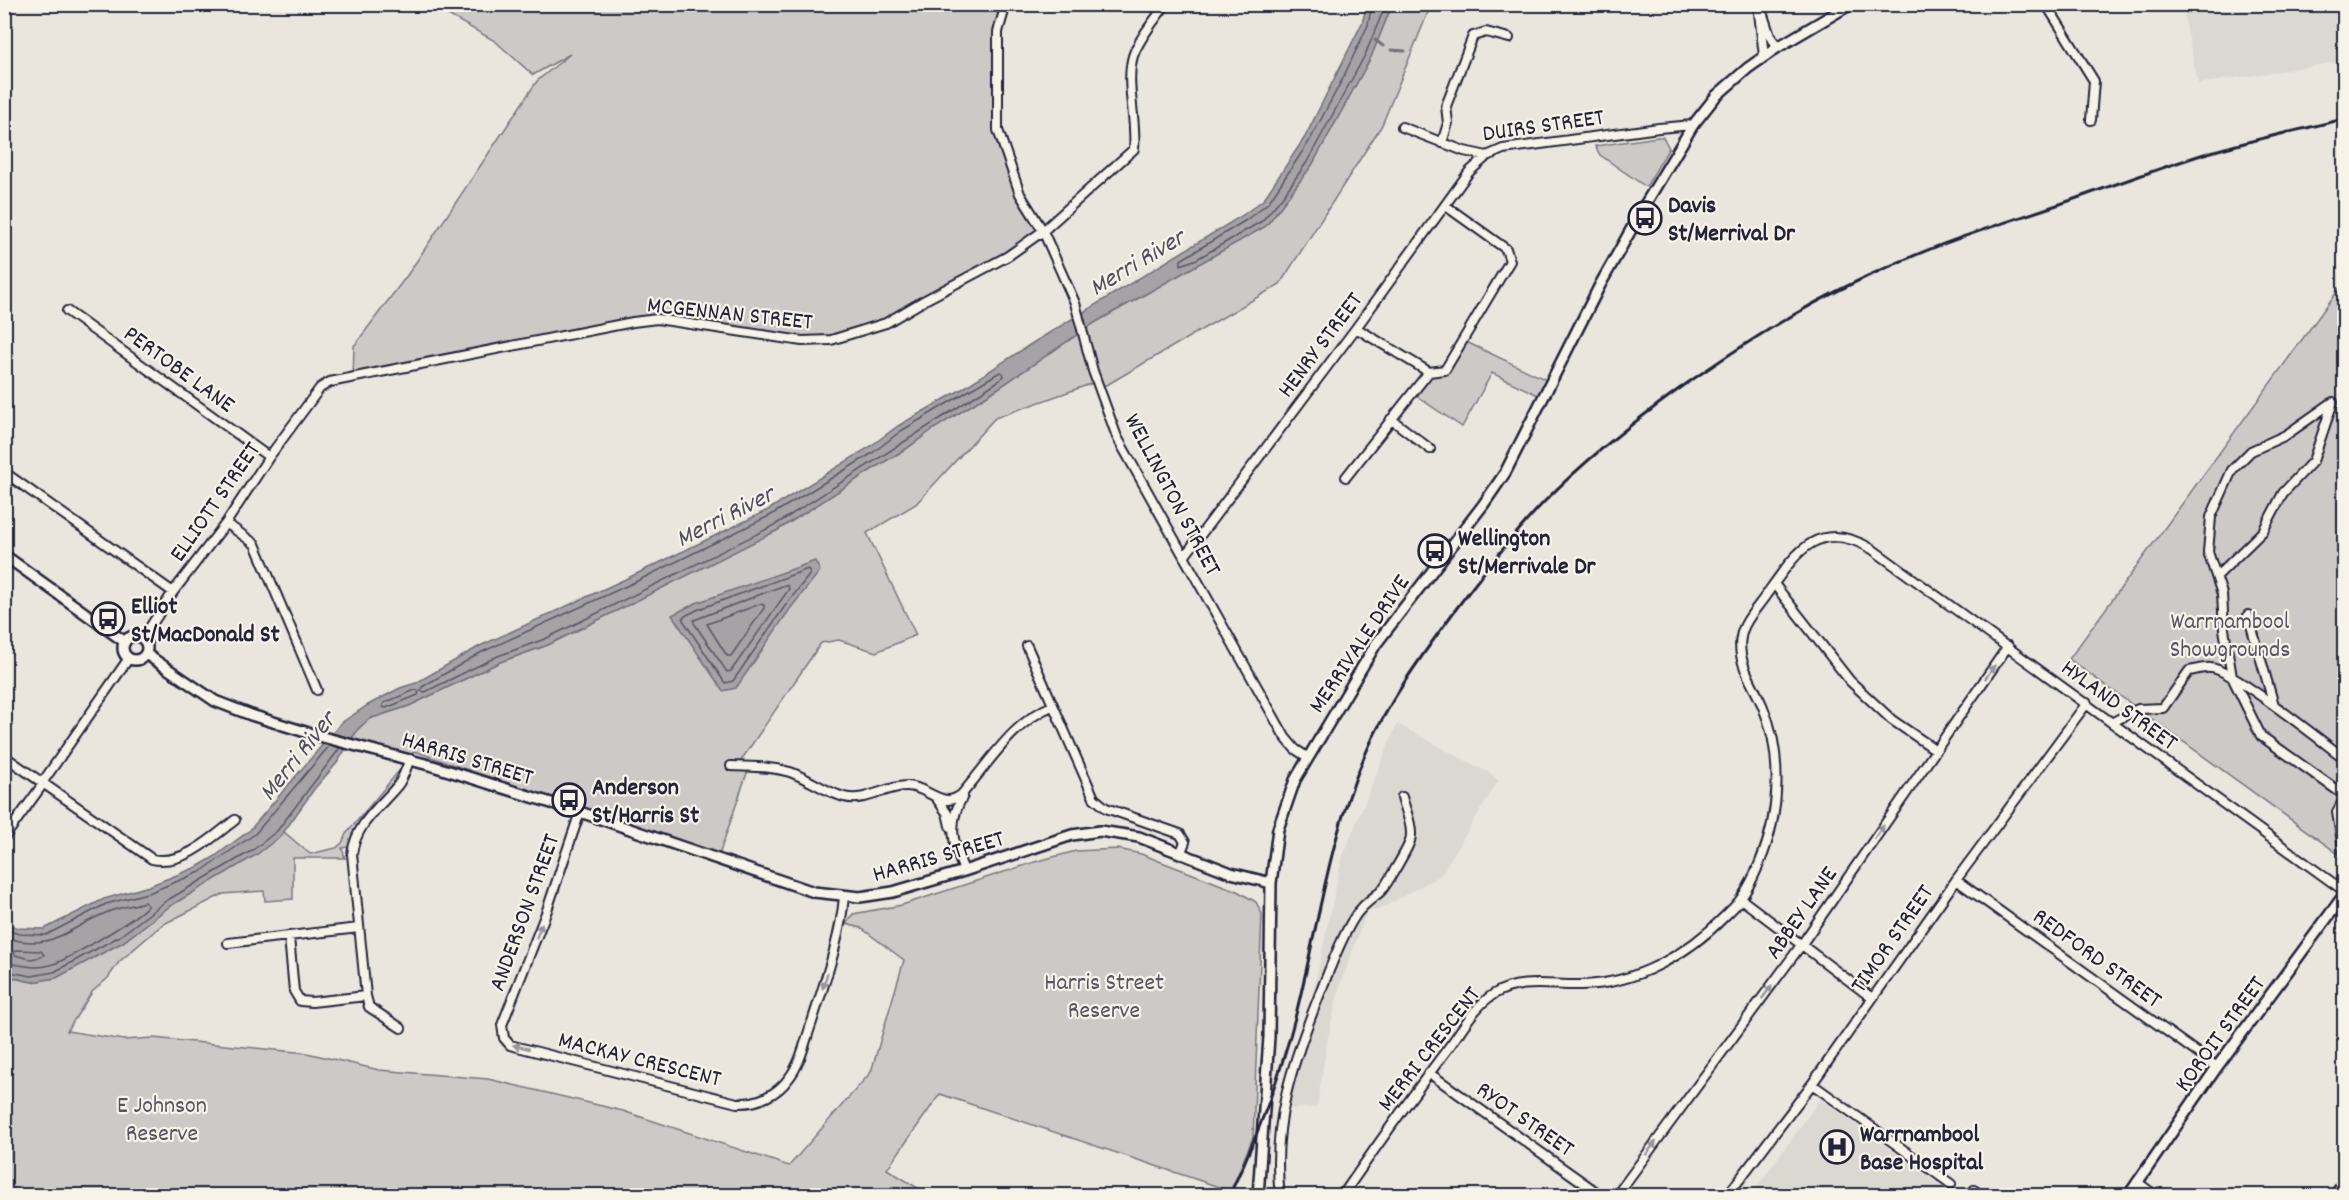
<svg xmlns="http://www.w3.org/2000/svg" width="2349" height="1200" font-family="Dekko,sans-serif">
<rect width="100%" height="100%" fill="#eae6de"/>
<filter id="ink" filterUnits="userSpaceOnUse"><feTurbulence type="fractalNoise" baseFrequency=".0167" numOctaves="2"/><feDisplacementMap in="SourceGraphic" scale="12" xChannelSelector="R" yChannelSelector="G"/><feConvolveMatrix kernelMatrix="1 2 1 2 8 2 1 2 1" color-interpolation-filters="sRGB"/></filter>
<g filter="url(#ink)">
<path fill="#dbd8d2" d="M2182 5H2344V61L2198 84Z
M1397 724 1493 775 1498 781 1441 875 1378 910 1367 911 1340 986 1327 1042 1317 1107 1288 1109 1342 858Z
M1820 1099 1954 1195H1751Z"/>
<path fill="#cdc9c6" stroke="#787680" stroke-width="1.5" d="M430 5H1006L998 32V130L1020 194 1043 231 1008 256 860 333 802 341 657 319 353 377 354 346 408 274 537 81 570 54 533 75 495 41Z
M1392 5H1431L1382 125 1280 284 1110 383 1099 388 1096 382 995 418 916 504 867 533 916 635 876 652 839 640 821 643 740 762 749 767 718 858 414 751 403 777 381 802 353 846 342 848 345 858H293V899L265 901 264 891 223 894 162 925 119 962 108 978 92 992 67 1031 124 1040 153 1038 307 1053 379 1070 488 1079 623 1111 789 1166 871 1072 904 960 861 928 846 924 853 914 902 905 1038 861 1076 851 1118 849 1141 854 1237 891 1256 902 1262 914 1253 1137 1231 1191 940 1094 887 1169 929 1195H5L4 976 32 982 56 978 123 942 170 906 256 855 284 832 310 854 336 848 342 843 346 834 409 759 349 744 358 729 369 719 409 706 500 662 548 645 778 530 879 465 906 449 932 430 1000 387 1096 322 1266 226 1312 165 1371 57Z
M1658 137H1663L1669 148 1646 187 1600 155 1595 146Z
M2344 282V858L2069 659Z
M1462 340 1551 382 1544 398 1492 373 1462 427 1412 393 1429 372 1445 370Z"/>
<path fill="#a6a3a6" stroke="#716f7b" stroke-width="1.5" d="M1367 5H1392L1371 57 1312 165 1266 226 1096 322 1000 387 932 430 906 449 879 465 778 530 548 645 500 662 409 706 369 719 358 729 337 763 315 788 281 836 256 855 170 906 123 942 56 978 32 982 5 976 4 923 19 928 44 929 104 899 149 886 197 867 214 857 250 830 341 723 368 705 400 688 416 683 480 646 632 576 768 510 868 448 898 426 962 389 1031 344 1243 215 1263 200 1305 137 1362 23Z
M815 561 820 571 790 609 736 688 723 691 672 615 696 603Z"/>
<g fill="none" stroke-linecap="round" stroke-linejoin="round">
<path stroke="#575666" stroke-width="1.5" d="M1372 4 1368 25 1343 78 1310 140 1268 203 1246 220 1181 260V265L1197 259 1262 221 1283 196 1307 162 1365 55 1386 4
M1000 372 1003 373 1004 376 997 382 775 525 545 639 498 656 425 692 421 691 422 687 482 652 635 582 771 515 871 454 901 431Z
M808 569 810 574 785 606 733 681 725 683 683 620V617L699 609Z
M785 585 788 586 789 589 731 671 727 672 694 623V620Z
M760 604 764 605V608L731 656H727L707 624Z
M415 690 419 691 418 695 386 708 382 707 384 703Z
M4 929 19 934 46 935 106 904 151 892 200 872 255 834 330 745
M4 937C54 953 67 928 108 912 120 907 132 906 144 902L148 905C141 916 65 962 50 965 33 970 21 964 4 963
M17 950 41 951 44 955 41 957 31 959 15 955 14 952Z
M4 971 32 976 54 972 120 936 166 901 253 850 277 831 340 748"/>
<path stroke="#716f7b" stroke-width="3" d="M1375 40 1383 46
M1391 50 1405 51"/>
<defs>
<path id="minor" d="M1006 4 998 32V130L1020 194 1043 231 1075 303 1093 371 1117 437 1285 737 1295 749 1307 757
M1758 4 1764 56
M2046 4 2094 81 2091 120
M1762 12 1770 36 1778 47
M1402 127 1464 151 1487 156 1503 149 1659 128 1693 125
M1442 143 1448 123 1446 106 1473 36 1486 32 1509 38
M67 311 269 457
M1356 328 1429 372 1445 370 1510 261 1506 249 1446 206
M2333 402 2286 435 2251 451 2232 470 2211 517 2208 552 2222 594 2224 629 2232 677 2261 736 2344 795
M1391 419 1430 449
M4 472 173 592
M1346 477 1429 372
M226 523 255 544 317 690
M1184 557 1356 328 1469 172 1487 156
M2217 576 2263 531 2283 493 2313 461 2333 402
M1774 584 1850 681 1892 720 1936 750
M2248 615 2274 705
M143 638 173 592 226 523 269 457 320 388 330 382 633 322 657 319 802 341 831 340 886 323 925 300 1008 256 1043 231 1134 149C1137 119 1125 84 1133 56 1139 38 1155 20 1166 4
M1027 646 1094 798 1106 808 1180 834 1185 842 1181 852
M2113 722 2138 709 2163 708 2189 671C2196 670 2204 667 2211 668 2231 669 2323 742 2344 758
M4 756 152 859C183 866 213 837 235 820
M731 766C751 767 770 766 790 772 807 778 828 793 844 797 865 803 886 786 907 786 928 786 942 811 962 794 989 763 1013 722 1052 706
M42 783 129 658
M963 796C947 823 953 844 964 871
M937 799 947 813 950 826
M2344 799 2337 812 2344 855
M580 812 546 913 502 1025 504 1038 510 1045 737 1103C757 1104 777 1095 789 1078 801 1063 805 1041 812 1022 825 981 840 940 844 897
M4 838 43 784
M1956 880 2217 1067
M1741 899 1872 998
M289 937 294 991 300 1001 312 1002 366 996
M228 943 359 928
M401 1028 369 1007 366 996 352 854C356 823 380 807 398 785 404 777 406 768 410 759
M1429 1073 1602 1196
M1812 1084 1951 1184
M2137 1182 2156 1196
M1974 1190 1982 1196
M1280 1196C1271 1124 1293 1061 1319 996 1329 971 1338 945 1352 921 1359 908 1369 901 1380 892 1385 888 1408 848 1410 841 1414 828 1405 809 1402 797
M1342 1196C1378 1144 1414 1093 1452 1043 1464 1026 1476 1005 1494 994 1520 978 1552 986 1581 985 1637 984 1688 954 1725 916 1731 910 1738 904 1742 897 1749 887 1755 874 1760 862 1780 814 1783 755 1763 707 1754 685 1736 662 1741 637 1743 622 1758 607 1766 595 1796 553 1817 517 1872 549L2344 891
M1616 1196 1802 944 2008 646
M1727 1196 1812 1084 1956 880 2087 703
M2334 1196 2344 1180"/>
<path id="tertiary" d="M4 555 125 642
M123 648a12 12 0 1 1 24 0a12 12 0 1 1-24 0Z
M146 654 215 701 251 715 315 735 433 766 580 812 814 892 860 897 893 892 964 871 1072 835 1100 831 1139 837 1231 873 1271 883
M1258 1196 1269 1037 1271 883 1278 829 1295 780 1376 644 1483 505 1505 473 1600 285 1646 203 1693 125 1716 96 1748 68 1778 47 1851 4
M2128 1196 2217 1067 2344 895"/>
</defs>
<use href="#minor" stroke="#22223b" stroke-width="12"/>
<use href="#tertiary" stroke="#22223b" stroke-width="14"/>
<use href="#minor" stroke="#f7f3e8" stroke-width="8"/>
<use href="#tertiary" stroke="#f7f3e8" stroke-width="9"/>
<path stroke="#22223b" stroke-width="3" d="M1229 1196C1257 1138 1280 1077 1296 1014 1318 927 1329 838 1365 755 1387 703 1420 658 1453 613 1482 574 1511 537 1544 502 1585 460 1632 423 1679 389 1750 339 1817 297 1897 263 1951 239 2007 222 2063 203 2108 187 2152 171 2198 156 2245 141 2296 131 2344 119"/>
</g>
<defs><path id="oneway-solid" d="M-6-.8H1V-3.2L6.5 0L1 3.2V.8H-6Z" transform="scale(1.5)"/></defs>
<g fill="#97959a">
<use href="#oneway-solid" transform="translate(1990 672) rotate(-55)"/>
<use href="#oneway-solid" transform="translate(1879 832) rotate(-55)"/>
<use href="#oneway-solid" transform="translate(539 931) rotate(-69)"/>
<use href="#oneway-solid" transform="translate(825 981) rotate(107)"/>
<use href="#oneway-solid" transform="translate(1767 992) rotate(-54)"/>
<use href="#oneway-solid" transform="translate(521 1047) rotate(-167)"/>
<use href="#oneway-solid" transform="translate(1651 1148) rotate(-53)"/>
</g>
</g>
<defs>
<symbol id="bus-ring" viewBox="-11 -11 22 22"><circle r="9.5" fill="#f7f3e8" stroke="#22223b" stroke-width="1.5"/><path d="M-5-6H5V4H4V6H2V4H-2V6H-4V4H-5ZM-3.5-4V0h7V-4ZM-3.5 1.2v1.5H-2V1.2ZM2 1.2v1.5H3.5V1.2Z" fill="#22223b"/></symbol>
<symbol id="hospital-ring" viewBox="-11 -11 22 22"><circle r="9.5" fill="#f7f3e8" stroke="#22223b" stroke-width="1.5"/><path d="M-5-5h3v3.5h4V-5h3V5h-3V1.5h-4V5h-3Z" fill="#22223b"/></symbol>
</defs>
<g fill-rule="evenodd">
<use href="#bus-ring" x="1626" y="199" width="38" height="38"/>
<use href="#bus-ring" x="1416" y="532" width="38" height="38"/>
<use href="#bus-ring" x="89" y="600" width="38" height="38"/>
<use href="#bus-ring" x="550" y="781" width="38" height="38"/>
<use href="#hospital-ring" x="1818" y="1128" width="38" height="38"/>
</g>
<g text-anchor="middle" stroke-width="4.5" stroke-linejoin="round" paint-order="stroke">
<g font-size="24" fill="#22223b" stroke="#f7f3e8">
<text transform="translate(1543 124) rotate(-8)" y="8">DUIRS STREET</text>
<text transform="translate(730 312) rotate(6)" y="8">MCGENNAN STREET</text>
<text transform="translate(1319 344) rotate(-53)" y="8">HENRY STREET</text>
<text transform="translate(180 368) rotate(36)" y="8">PERTOBE LANE</text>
<text transform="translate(1174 494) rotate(62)" y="8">WELLINGTON STREET</text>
<text transform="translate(214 501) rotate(-55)" y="8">ELLIOTT STREET</text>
<text transform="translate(1358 643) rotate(-56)" y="8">MERRIVALE DRIVE</text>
<text transform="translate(2120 704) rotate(36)" y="8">HYLAND STREET</text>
<text transform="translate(468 757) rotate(17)" y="8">HARRIS STREET</text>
<text transform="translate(938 855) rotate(-16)" y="8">HARRIS STREET</text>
<text transform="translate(523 912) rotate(-70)" y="8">ANDERSON STREET</text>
<text transform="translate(1800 912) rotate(-55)" y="8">ABBEY LANE</text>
<text transform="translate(1891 938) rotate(-55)" y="8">TIMOR STREET</text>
<text transform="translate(2098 957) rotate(36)" y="8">REDFORD STREET</text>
<text transform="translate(2219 1033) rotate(-54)" y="8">KOROIT STREET</text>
<text transform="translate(1428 1048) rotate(-52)" y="8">MERRI CRESCENT</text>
<text transform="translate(640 1058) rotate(14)" y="8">MACKAY CRESCENT</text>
<text transform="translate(1526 1118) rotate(35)" y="8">RYOT STREET</text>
</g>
<g font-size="24" font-weight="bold" fill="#22223b" stroke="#f7f3e8" text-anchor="start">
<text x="1668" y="212">Davis<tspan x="1668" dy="28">St/Merrival Dr</tspan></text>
<text x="1458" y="545">Wellington<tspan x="1458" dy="28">St/Merrivale Dr</tspan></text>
<text x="131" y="613">Elliot<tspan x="131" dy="28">St/MacDonald St</tspan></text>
<text x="592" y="794">Anderson<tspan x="592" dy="28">St/Harris St</tspan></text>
<text x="1860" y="1141">Warrnambool<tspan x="1860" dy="28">Base Hospital</tspan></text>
</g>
<g font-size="24" fill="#555465" stroke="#f7f3e8">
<text x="2230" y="628">Warrnambool<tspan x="2230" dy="28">Showgrounds</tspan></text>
<text x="1104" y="989">Harris Street<tspan x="1104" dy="28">Reserve</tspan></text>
<text x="162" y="1112">E Johnson<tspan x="162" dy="28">Reserve</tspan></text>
</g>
<g font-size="26" font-style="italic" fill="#504f60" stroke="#f7f3e8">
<text transform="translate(1136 261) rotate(-31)" y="9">Merri River</text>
<text transform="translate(724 515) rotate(-27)" y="9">Merri River</text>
<text transform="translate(296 755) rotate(-51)" y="9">Merri River</text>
</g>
</g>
<rect width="2349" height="1200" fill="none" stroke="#f7f3e8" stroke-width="24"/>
<rect x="12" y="12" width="2325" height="1176" fill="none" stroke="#22223b" stroke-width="2" filter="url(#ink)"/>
</svg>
